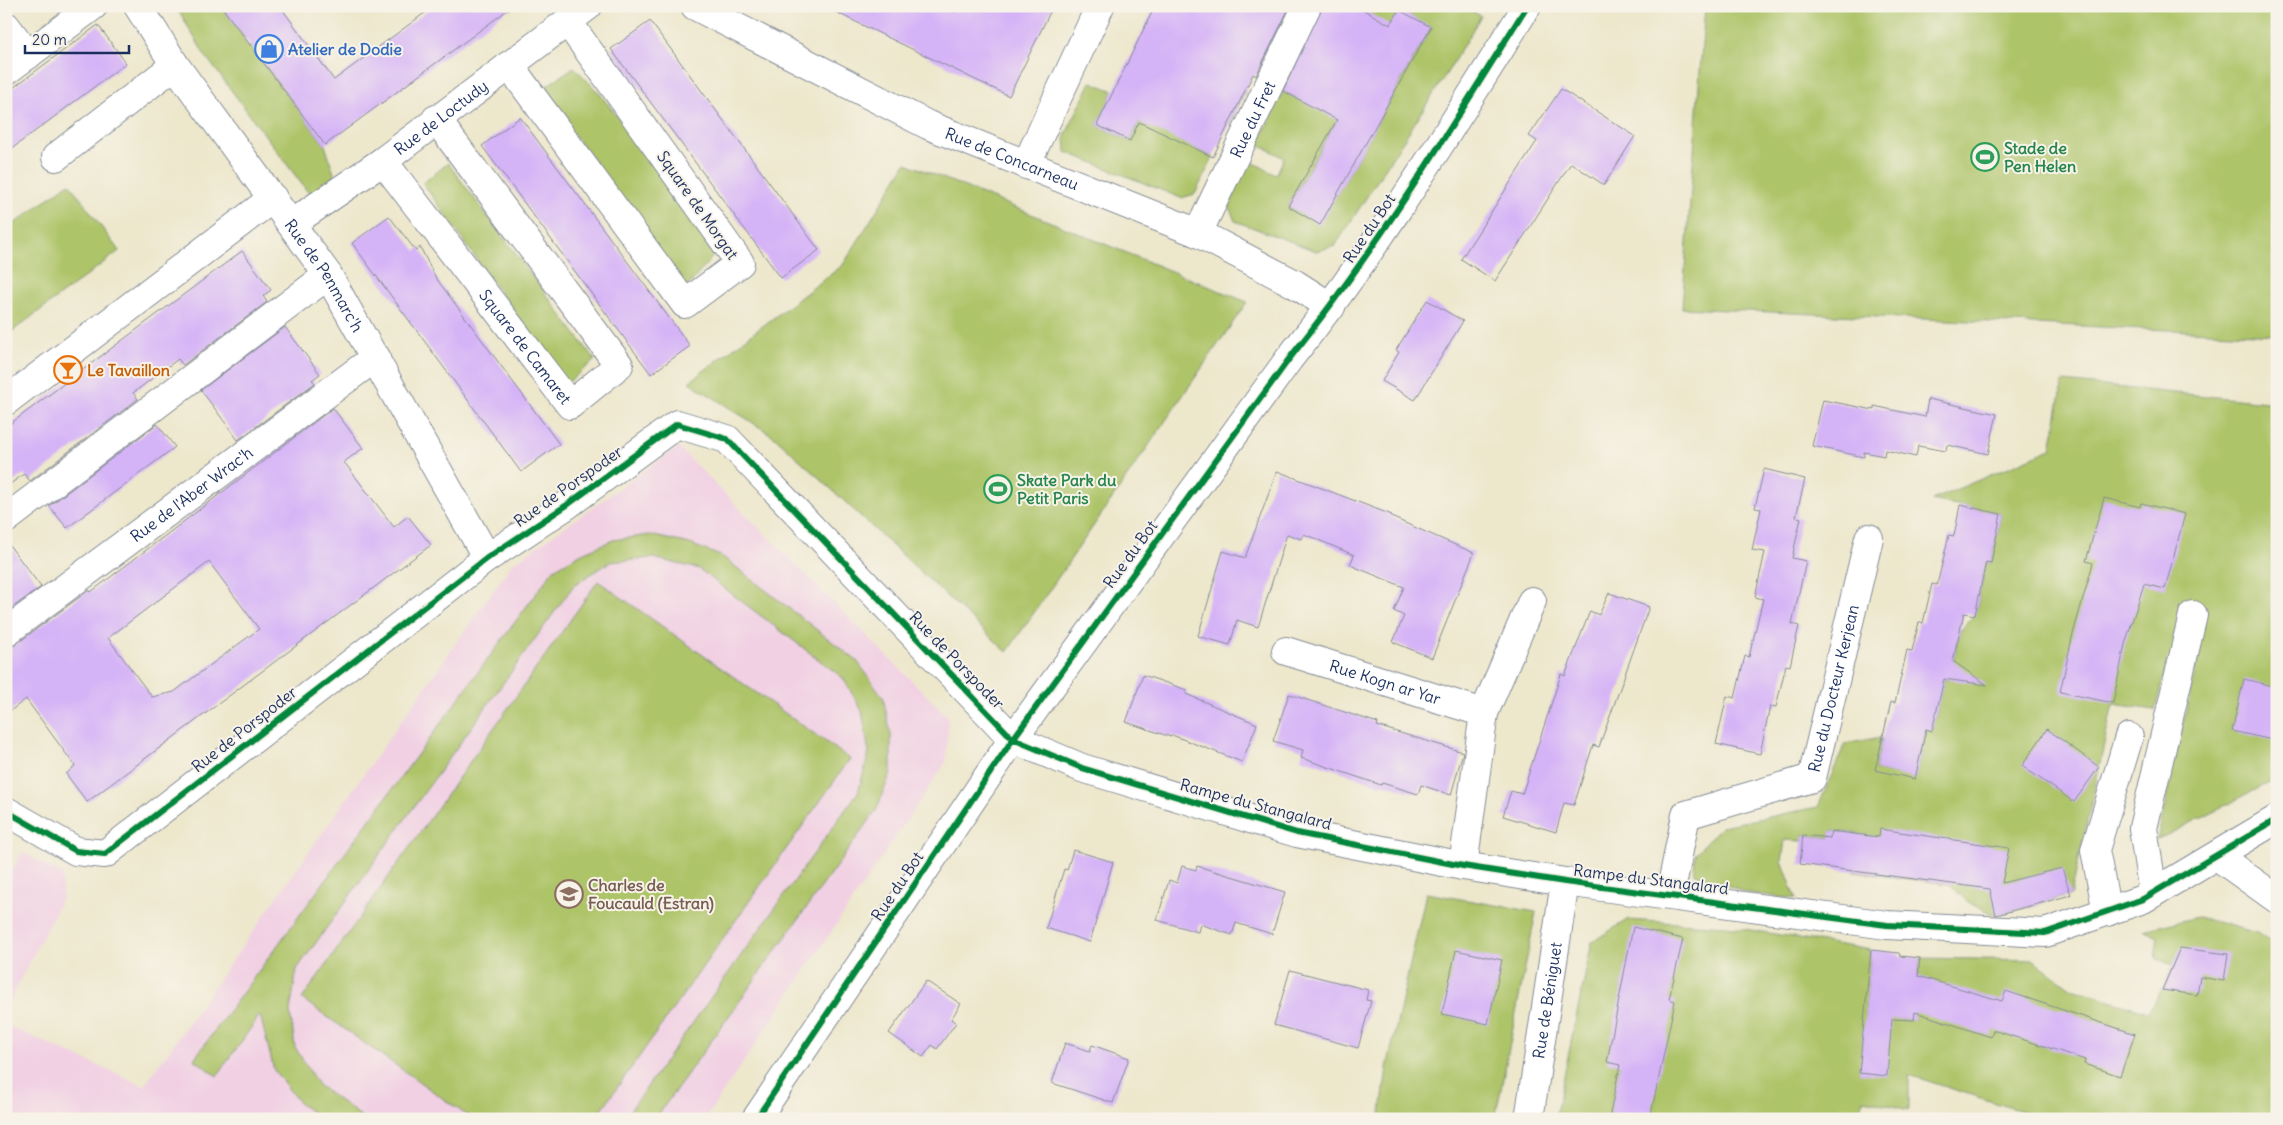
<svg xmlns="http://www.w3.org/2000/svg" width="2283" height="1125" font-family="Delius,sans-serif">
<rect width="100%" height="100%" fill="#f7f3e8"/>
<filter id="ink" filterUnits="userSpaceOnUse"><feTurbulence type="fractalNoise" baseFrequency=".02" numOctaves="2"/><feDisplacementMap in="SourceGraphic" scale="10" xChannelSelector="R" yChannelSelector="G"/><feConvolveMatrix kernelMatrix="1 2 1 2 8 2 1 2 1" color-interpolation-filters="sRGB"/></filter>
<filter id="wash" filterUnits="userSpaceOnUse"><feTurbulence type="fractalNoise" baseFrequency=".0096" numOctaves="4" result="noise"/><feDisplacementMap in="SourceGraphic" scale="20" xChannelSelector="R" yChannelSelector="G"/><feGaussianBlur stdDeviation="1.12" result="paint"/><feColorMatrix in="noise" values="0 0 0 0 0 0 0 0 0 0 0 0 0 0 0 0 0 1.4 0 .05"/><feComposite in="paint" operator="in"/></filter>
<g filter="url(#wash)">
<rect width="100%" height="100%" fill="#ede7cc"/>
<path fill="#f1d0e3" d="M678 447 948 717 946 762 705 1119H6V1025L144 1086 512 564Z
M22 852 62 875V898L6 1008V882Z"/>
<path fill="#aec469" stroke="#647a64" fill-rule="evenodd" d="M176 6H221L245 38 243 40 249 48 251 46 325 145 335 177 310 195 204 54Z
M1357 6H1462L1481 16 1445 76 1335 246 1316 251 1235 221 1229 206 1249 160 1276 175 1284 158 1258 144 1283 91 1310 105ZM1399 10 1431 28 1320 224 1288 206Z
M1705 6H2277V335L1682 308Z
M574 67 600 94 719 249 684 291 542 89Z
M1214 76 1245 92 1227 128 1199 115 1185 143 1213 157 1195 194 1181 198 1066 152 1065 136 1091 82 1114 91 1097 125 1130 141 1139 122Z
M448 163 595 360 565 385 423 183Z
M906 163 1247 302 1007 652 775 437 689 382 843 265Z
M69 183 119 251 6 336V230Z
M2063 382 2277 403V779L2157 840 2200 649 2168 659 2155 710 2113 704 2071 895 1996 915 1968 902 1949 884 1854 872 1859 834 1832 831 1830 838 1803 835V841L1785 840 1782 861 1796 899 1748 893 1694 873 1695 854 1722 826 1818 807 1845 744 1876 738 1882 739 1875 770 1915 778 1926 729 1932 730 1944 679 1949 680 1960 631 1975 615 1986 562 1991 563 2001 514 1932 500 2051 449Z
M650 535 690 544 723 557 857 661 883 697 891 735V772L876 811 655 1119H624L858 792 869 753 862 711 843 678 699 569 653 558 610 562 574 585 297 969 290 1011 295 1047 318 1085 365 1119H321L300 1104 274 1070 260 1015 217 1076 194 1059 554 569 582 553 613 540Z
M598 581 850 759 595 1119H472L302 999Z
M1426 893 1536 912 1495 1119H1380L1387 1068Z
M2198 917 2257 933 2277 947V1119H2046L1909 1075V1110L1864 1099 1857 1119H1555L1592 942 1627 920 1726 926 1871 950 1865 1016 1914 1020 1920 958 2034 960 2069 987 2148 1012 2162 990 2173 965 2155 958 2158 937 2143 930Z"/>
<g id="blocks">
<path fill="#d5b3f7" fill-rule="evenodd" d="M221 6H280L334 80 434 6H513L325 145Z
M823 6H944L956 12 959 6H1053L1009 96Z
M1155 6H1290L1256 76 1253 74 1213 157 1139 122 1130 141 1097 125Z
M1322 6H1357L1390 25 1399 10 1431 27 1320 225 1288 206 1337 120 1283 91Z
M650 21 819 250 781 278 611 49Z
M98 25 126 63 6 153V93Z
M1561 89 1635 136 1604 185 1571 163 1495 281 1461 259 1537 141 1529 136Z
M520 117 690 346 651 374 482 146Z
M389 216 416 251 420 247 436 278 559 444 521 472 352 243Z
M242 251 271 290 263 296 267 302 183 365 178 359 133 393 138 399 30 481 24 474 6 487V427Z
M1427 300 1463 321 1415 400 1382 381 1399 352 1396 350Z
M285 327 320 374 312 380 315 383 238 440 201 390Z
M1928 399 1997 414 1988 454 1947 445 1946 451 1918 446 1916 457 1885 450 1884 456 1864 452V457L1812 446 1823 400 1874 410V406L1925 417Z
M333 408 363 448 344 462 394 527 408 516 431 545 87 802 66 774 75 766 26 699 6 714V647L15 645 89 590 91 592ZM209 562 259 629 174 692 152 697 108 638Z
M157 424 175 447 67 528 49 506Z
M1764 469 1805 479 1796 517 1801 518 1792 558 1806 561 1792 624 1799 626 1790 666 1786 665 1776 707 1770 706 1760 754 1716 744 1727 696 1735 698 1745 656 1749 657 1763 599 1755 597 1765 552 1752 550 1761 509 1755 508Z
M1277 471 1392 515 1391 517 1474 553 1432 658 1393 642 1404 616 1394 611 1404 587 1350 565 1354 555 1304 534 1301 539 1287 534 1258 627 1237 620 1230 645 1198 636 1223 551 1245 558Z
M2104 498 2140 507 2141 503 2185 514 2165 589 2144 584 2125 644 2113 703 2060 692 2072 638 2093 563 2086 561Z
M1960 505 2001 514 1991 563 1986 562 1975 615 1964 613 1953 661 1987 685 1944 679 1932 731 1926 729 1915 779 1875 770 1891 702 1895 703 1907 650 1912 651 1919 622 1923 623 1932 584 1937 585 1949 535 1954 536Z
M6 541 41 587 6 612Z
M1609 593 1649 607 1599 747 1593 745 1574 805 1564 803 1556 832 1503 816 1511 791 1522 794 1561 674 1565 676 1590 611 1599 615Z
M1143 675 1187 690 1186 694 1257 724 1242 762 1172 735 1171 737 1126 722Z
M2244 679 2277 687V741L2232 731Z
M1289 694 1378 723 1377 726 1463 752 1451 795 1421 785 1418 794 1382 783 1381 785 1301 758 1303 750 1273 741Z
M2047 729 2099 767 2074 802 2022 766Z
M1880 829 2009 848 2002 883 2062 868 2071 895 1996 915 1990 889 1800 864 1803 835 1830 838 1831 831 1879 837Z
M1073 850 1113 862 1090 942 1046 928 1064 869 1067 870Z
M1182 866 1196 870 1197 866 1285 892 1272 934 1236 923 1232 935 1200 924 1198 932 1157 920 1169 880 1177 883Z
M1633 927 1683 939 1669 999 1675 1001 1650 1119H1609L1620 1065 1607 1062Z
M2180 948 2228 954 2224 981 2200 977 2197 995 2162 990Z
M1456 950 1502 960 1488 1024 1442 1014Z
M1871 950 1899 953 1900 956 1920 958 1918 976 2002 1001 2006 991 2135 1034 2120 1076 2084 1064 2085 1060 2053 1049 1993 1030 1991 1037 1915 1012 1914 1020 1892 1019 1887 1076 1859 1073Z
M1290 970 1368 990 1366 1000 1371 1001 1358 1048 1274 1025Z
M926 981 961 1004 951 1019 956 1023 937 1049 932 1045 923 1057 889 1033Z
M1065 1043 1090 1051 1092 1045 1129 1058 1113 1103 1052 1083Z"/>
</g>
</g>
<g filter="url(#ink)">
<use href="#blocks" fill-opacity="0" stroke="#848b95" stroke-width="1"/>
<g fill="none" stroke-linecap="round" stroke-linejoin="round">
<defs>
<g id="minor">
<path id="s1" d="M138 6 175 65 328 275 487 558"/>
<path id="s2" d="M695 6 928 125 1198 233 1295 284 1331 307"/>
<path d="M6 26 28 55"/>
<path d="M509 65 685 304 740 263 568 22"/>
<path d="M6 71 93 6"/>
<path d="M56 157 175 65"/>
<path id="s3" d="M383 161 570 405 619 365 436 119"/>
<path d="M1026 165 1100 6"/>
<path id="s4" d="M291 224 383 161 588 6"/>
<path id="s5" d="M1198 233 1307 6"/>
<path d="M6 401 273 198"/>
<path d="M6 519 328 275"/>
<path id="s6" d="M6 632 376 357"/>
<path id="s7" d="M1286 651 1484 713 1463 866"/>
<path d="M1484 713 1532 601"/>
<path d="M6 811 76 851 105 854 487 558 567 505 677 424 727 439 1013 739 1082 768 1297 833 1463 866 1565 882 1887 925 2045 933 2143 899 2277 819"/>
<path d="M2217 856 2277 899"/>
<path d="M2153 893 2143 828 2193 615"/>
<path id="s8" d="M1670 895 1686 815 1812 778 1869 538"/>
<path d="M2107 912 2095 850 2129 737"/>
<path d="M756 1119 1013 739 1289 359C1378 248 1451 127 1527 6"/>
<path id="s9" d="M1529 1119 1565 882"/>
</g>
</defs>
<use href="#minor" stroke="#848b95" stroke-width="30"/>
<use href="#minor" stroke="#fff" stroke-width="28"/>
<defs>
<path id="cycleway" d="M6 811 76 851 105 854 487 558 567 505 677 424 727 439 1013 739 1082 768 1297 833 1463 866 1565 882 1887 925 2045 933 2143 899 2277 819
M756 1119 1013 739 1289 359C1378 248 1451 127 1527 6"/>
</defs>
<use href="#cycleway" stroke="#f7f3e8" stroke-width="9"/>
<use href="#cycleway" stroke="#00873e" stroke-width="6"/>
</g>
</g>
<defs>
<symbol id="shop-ring" viewBox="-11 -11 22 22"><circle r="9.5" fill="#f7f3e8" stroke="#3f7fe0" stroke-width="1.5"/><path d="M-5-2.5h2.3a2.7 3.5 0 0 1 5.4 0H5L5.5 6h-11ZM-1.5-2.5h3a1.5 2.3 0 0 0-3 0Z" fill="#3f7fe0"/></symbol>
<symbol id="stadium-ring" viewBox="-11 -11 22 22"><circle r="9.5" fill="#f7f3e8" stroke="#2e9e5b" stroke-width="1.5"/><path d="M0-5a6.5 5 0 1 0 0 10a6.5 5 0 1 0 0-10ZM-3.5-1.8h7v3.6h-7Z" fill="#2e9e5b"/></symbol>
<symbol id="bar-ring" viewBox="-11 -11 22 22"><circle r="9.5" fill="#f7f3e8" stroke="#e8710a" stroke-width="1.5"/><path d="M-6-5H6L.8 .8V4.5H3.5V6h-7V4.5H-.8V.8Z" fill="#e8710a"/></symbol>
<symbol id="school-ring" viewBox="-11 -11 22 22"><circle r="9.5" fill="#f7f3e8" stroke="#8d6e63" stroke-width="1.5"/><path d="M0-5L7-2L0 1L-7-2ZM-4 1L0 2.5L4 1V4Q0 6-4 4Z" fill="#8d6e63"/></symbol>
</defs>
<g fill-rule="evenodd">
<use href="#shop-ring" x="253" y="33" width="32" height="32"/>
<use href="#stadium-ring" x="1969" y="141" width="32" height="32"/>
<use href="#bar-ring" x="52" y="354" width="32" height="32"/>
<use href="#stadium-ring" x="982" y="473" width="32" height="32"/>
<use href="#school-ring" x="553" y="878" width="32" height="32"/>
</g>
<g text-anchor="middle" stroke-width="4" stroke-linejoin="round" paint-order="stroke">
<g font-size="16" font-weight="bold" fill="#366cbe" stroke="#f7f3e8" text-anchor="start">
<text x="288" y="55">Atelier de Dodie</text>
</g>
<g font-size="16" fill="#1b2f5e" stroke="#f7f3e8">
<text dy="6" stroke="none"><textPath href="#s4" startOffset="184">Rue de Loctudy</textPath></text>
<text dy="6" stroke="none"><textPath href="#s5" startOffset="126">Rue du Fret</textPath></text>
<text dy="6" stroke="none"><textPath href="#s2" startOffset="352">Rue de Concarneau</textPath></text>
<text transform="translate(698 205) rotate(55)" y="6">Square de Morgat</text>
<text transform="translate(1369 228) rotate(-56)" y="6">Rue du Bot</text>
<text dy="6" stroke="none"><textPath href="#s1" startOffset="328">Rue de Penmarc'h</textPath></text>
<text dy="6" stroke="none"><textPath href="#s3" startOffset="234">Square de Camaret</textPath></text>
<text transform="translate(568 486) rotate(-35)" y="6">Rue de Porspoder</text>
<text dy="6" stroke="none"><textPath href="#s6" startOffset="231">Rue de l'Aber Wrac'h</textPath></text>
<text transform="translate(1130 554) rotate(-54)" y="6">Rue du Bot</text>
<text transform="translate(957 660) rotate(46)" y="6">Rue de Porspoder</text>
<text dy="6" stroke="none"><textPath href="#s7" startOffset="104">Rue Kogn ar Yar</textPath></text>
<text dy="6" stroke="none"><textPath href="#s8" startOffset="305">Rue du Docteur Kerjean</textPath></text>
<text transform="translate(244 729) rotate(-38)" y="6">Rue de Porspoder</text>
<text transform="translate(1256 804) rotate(15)" y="6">Rampe du Stangalard</text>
<text transform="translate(1651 879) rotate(7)" y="6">Rampe du Stangalard</text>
<text transform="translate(897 886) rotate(-56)" y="6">Rue du Bot</text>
<text dy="6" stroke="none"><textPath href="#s9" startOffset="120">Rue de Béniguet</textPath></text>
</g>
<g font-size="16" font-weight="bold" fill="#27864d" stroke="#f7f3e8" text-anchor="start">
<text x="2004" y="154">Stade de<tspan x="2004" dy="18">Pen Helen</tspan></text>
<text x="1017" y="486">Skate Park du<tspan x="1017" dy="18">Petit Paris</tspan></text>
</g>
<g font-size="16" font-weight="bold" fill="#c56008" stroke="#f7f3e8" text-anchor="start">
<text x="87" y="376">Le Tavaillon</text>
</g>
<g font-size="16" font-weight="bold" fill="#785e54" stroke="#f7f3e8" text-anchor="start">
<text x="588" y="891">Charles de<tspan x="588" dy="18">Foucauld (Estran)</tspan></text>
</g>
</g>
<rect width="2283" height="1125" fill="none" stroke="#f7f3e8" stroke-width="25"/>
<path d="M25 45v8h104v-8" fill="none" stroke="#1b2f5e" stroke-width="2.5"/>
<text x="32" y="45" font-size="15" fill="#1b2f5e" stroke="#f7f3e8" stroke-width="4" paint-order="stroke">20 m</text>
</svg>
